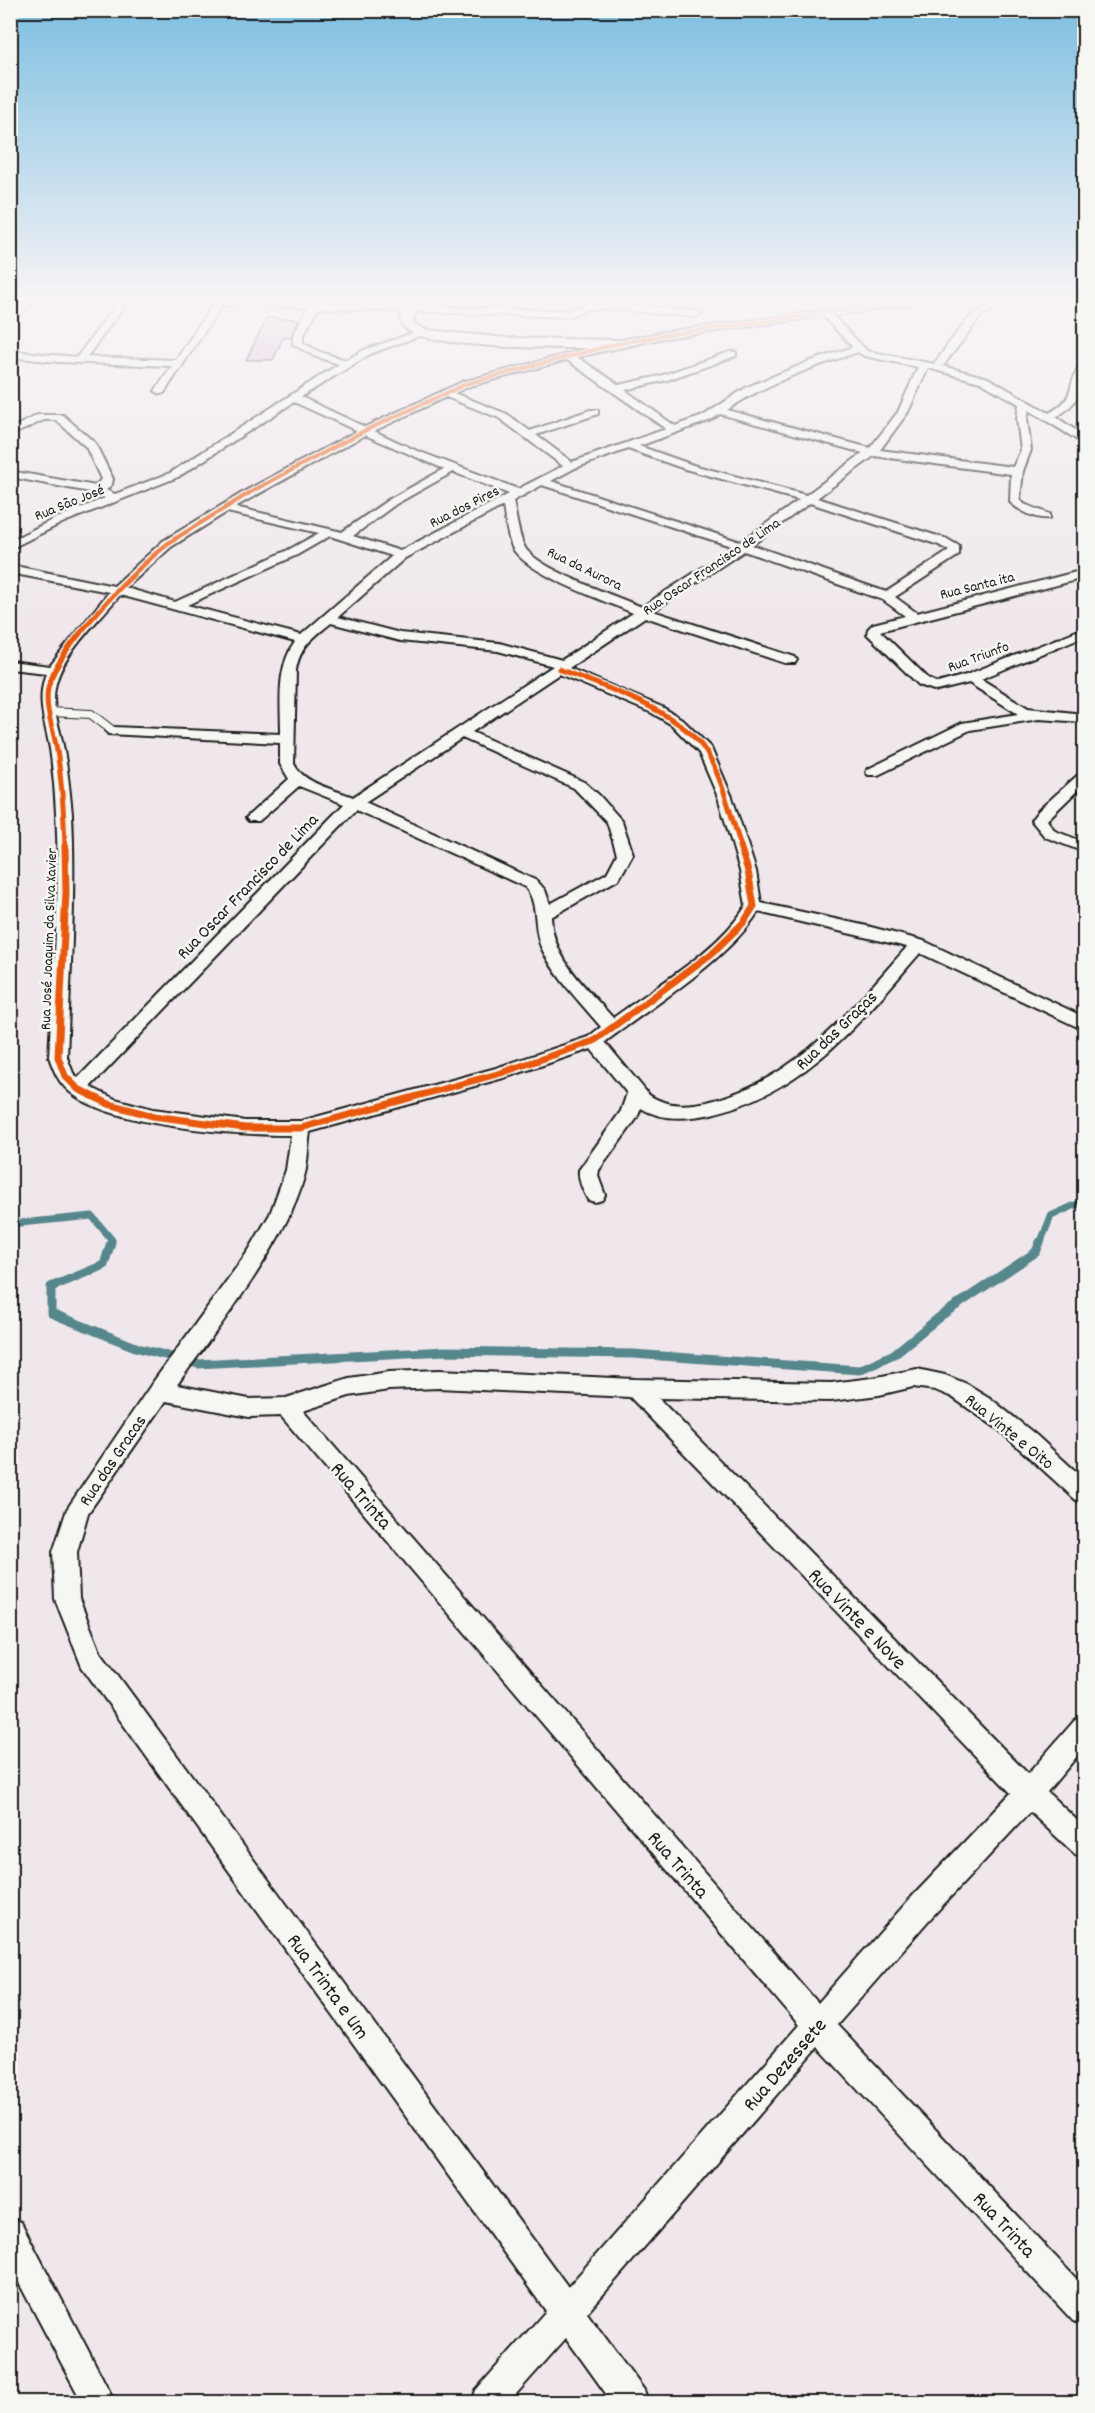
<svg xmlns="http://www.w3.org/2000/svg" width="1095" height="2413" font-family="Dekko,sans-serif">
<rect width="100%" height="100%" fill="#efe7ec"/>
<filter id="ink" filterUnits="userSpaceOnUse"><feTurbulence type="fractalNoise" baseFrequency=".0167" numOctaves="2"/><feDisplacementMap in="SourceGraphic" scale="12" xChannelSelector="R" yChannelSelector="G"/><feConvolveMatrix kernelMatrix="1 2 1 2 8 2 1 2 1" color-interpolation-filters="sRGB"/></filter>
<g filter="url(#ink)">
<g fill="none" stroke-linecap="round" stroke-linejoin="round">
<path stroke="#57878c" stroke-width="7" d="M10 1224 92 1216 112 1240 111 1244
M1040 1244 1051 1216 1084 1201"/>
<path stroke="#57878c" stroke-width="9" d="M111 1242 104 1265 51 1287V1313L138 1348 198 1364 446 1351 633 1354 859 1370 894 1354 942 1315 1036 1252 1040 1242"/>
</g>
<path fill="#d1acd4" stroke="#1c1c1c" stroke-width="1.5" d="M267 318 299 319 290 338H283L273 360H246Z"/>
<g fill="none" stroke-linecap="round" stroke-linejoin="round">
<defs>
<path id="service" d="M50 712 91 714 113 731"/>
<path id="minor" d="M23 302H33L10 325V316Z
M118 302H127L87 357 176 360 213 304 211 302H320L567 311 587 303H606L697 311 702 314 697 317 606 309H588L568 317 318 308 303 336V343L320 352 346 360 364 350 419 331 427 333 370 354 301 397 365 427 462 382 616 341 664 332 892 302H915L910 305 832 315 867 351 934 364C952 341 972 302 1004 302L981 316 943 366 988 378 1049 413C1077 398 1066 387 1080 365L1084 364C1084 388 1078 405 1056 417L1084 436V444L1029 410 1027 419 1031 450 1023 471 1020 499 1024 504 1050 514V518C1038 520 1019 511 1010 502L1011 474 874 456 817 498 947 539 959 546V555L895 597 917 613 1084 570V578L880 631 929 679 938 683 966 675 1084 628V636L981 679 1028 708 1084 714V722L1039 719 970 730 878 775H868L866 772 868 769 962 723 1018 714 969 683 937 691 919 685 867 634 868 629 873 624 905 616 883 600 744 551 653 611 795 657 797 660 795 663H785L645 617 569 668 662 707 682 719 711 748 732 797 756 871 761 903 867 926 924 941 1084 1017V1030L920 953C859 1023 807 1091 711 1114 688 1119 662 1121 641 1108L637 1118 599 1170 598 1176 605 1195 602 1200 595 1202 588 1200C583 1191 578 1180 579 1170L621 1111 627 1093 591 1049 507 1077 310 1132C308 1144 308 1157 306 1169 291 1238 218 1327 177 1385L249 1399 286 1398 349 1378 389 1372 439 1370 635 1379 831 1383 872 1378 917 1369 945 1375 967 1384 990 1398 1036 1435 1084 1479V1503L1076 1500 998 1429 952 1397 935 1390 913 1387 879 1395 831 1401 658 1398 1028 1774 1075 1720 1084 1717V1748L1047 1792 1084 1827V1858L1075 1854 1030 1812 928 1921 837 2025 1084 2287V2326L1073 2321 818 2047 587 2313 644 2390 648 2402H612L566 2338 509 2402H472L476 2390 546 2311 82 1667 55 1599 53 1552 67 1509 151 1385 249 1250 270 1214 286 1170 291 1135C237 1135 111 1127 70 1092 58 1082 54 1071 49 1057 53 976 61 895 56 813 55 792 53 770 50 749 45 722 36 700 46 673L10 669V661L50 666 109 592 10 573V565L114 586 163 541 247 490 357 431 294 402 178 477 62 523 10 549V541L54 519 105 498 95 493 10 477V471L96 486 101 479 86 447 56 420H44L10 436V429L38 415H63L95 443 113 479 112 484 106 490 115 494 170 473 339 364 314 356 293 344V336L308 307 222 305 164 393 160 394 155 391 172 366 58 362 10 357V351L77 357ZM823 316 853 347 808 362 747 387 703 416 675 426 625 390 667 380 736 356V352H730L660 376 619 385 577 357 664 338ZM858 352 864 356 918 367 898 412 870 448 727 410C767 383 812 367 858 352ZM567 360 666 429 572 462 536 435 598 414V410H590L530 431 507 414 454 393 470 386ZM928 368 980 382 1019 404 1017 419 1021 450 1013 467 880 450 908 412ZM446 397 499 418 563 466 518 489 415 450 374 431ZM720 414 863 453 806 495 693 465 639 446 711 420ZM365 435 444 469 388 500 342 532 235 507ZM628 449 685 469 799 500 741 542 551 481 575 468ZM453 472 509 494 400 551 353 536 396 504ZM542 485 734 547 642 607C618 597 534 568 524 546 518 533 516 515 513 501ZM810 503 939 545 949 551 886 592 752 545ZM503 506C505 519 507 535 512 547 525 574 606 601 633 613L562 660 499 643 400 633 338 617 405 558ZM227 512 319 533 288 550 175 602 126 588 171 547ZM330 536 392 556 301 635 187 605 297 555ZM120 595 295 642C276 668 281 703 281 734L113 727 108 728 106 731 108 734 280 743V764L289 779 249 815 246 818 249 821H259L299 786 344 804 78 1078 73 1073 67 1057C70 976 76 895 72 814 70 793 68 771 64 751 61 730 51 709 55 688 60 656 100 619 120 595ZM331 623 400 641 498 651 553 666 353 797C333 789 304 784 294 764L296 670C300 646 313 638 331 623ZM559 674 652 713 672 725 699 753 718 797 740 871 746 906C717 952 656 986 613 1018 588 989 552 959 551 917L619 879 633 854 622 821 599 795 584 782 472 732ZM462 738 574 788 607 822 617 854 607 873 550 904 545 890 537 881 365 802ZM356 810 525 887C540 904 532 929 542 949 556 978 580 1002 601 1027L588 1037 496 1068 301 1121H245L153 1109 115 1099 90 1087ZM758 912 907 947C850 1011 794 1082 707 1102 687 1106 667 1107 649 1095L605 1042C650 1008 729 959 758 912ZM439 1388 630 1397 1011 1793 908 1901 818 2003 303 1411 349 1396 389 1390ZM166 1401 249 1417 281 1416 799 2025 568 2287 100 1651 79 1599 77 1552 88 1513Z
M1084 773V784L1047 820 1055 831 1084 842V852L1045 837 1031 820 1039 810 1079 774Z
M10 2218 21 2222 115 2402H82L10 2266Z"/>
<path id="tertiary" d="M407 302H419L413 321 414 324 426 330 507 338 616 340 622 344 616 348C580 348 424 351 404 327 397 319 403 310 407 302Z"/>
</defs>
<use href="#service" stroke="#1c1c1c" stroke-width="10"/>
<use href="#minor" stroke="#1c1c1c" stroke-width="4"/>
<use href="#tertiary" stroke="#1c1c1c" stroke-width="4"/>
<use href="#service" stroke="#f6f6f2" stroke-width="8"/>
<use href="#minor" fill="#f6f6f2" fill-rule="evenodd"/>
<use href="#tertiary" fill="#f6f6f2" fill-rule="evenodd"/>
<defs>
<path id="cycleway-far2" d="M173 540 251 492 364 431 466 384 616 344 664 335 910 302"/>
<path id="cycleway-far1" d="M559 669C603 687 680 710 706 752 722 777 732 819 741 847
M65 847C64 815 62 783 57 751 54 730 44 709 48 688 55 651 143 559 175 539"/>
<path id="cycleway" d="M65 846 66 892 58 1057 65 1076 78 1089 109 1104 153 1116 245 1128H301L501 1073 594 1041 711 954 744 922 754 906 748 871 740 846"/>
</defs>
<use href="#cycleway-far2" stroke="#f6f6f2" stroke-width="6"/>
<use href="#cycleway-far1" stroke="#f6f6f2" stroke-width="8"/>
<use href="#cycleway" stroke="#f6f6f2" stroke-width="10"/>
<use href="#cycleway-far2" stroke="#e8590c" stroke-width="4"/>
<use href="#cycleway-far1" stroke="#e8590c" stroke-width="5"/>
<use href="#cycleway" stroke="#e8590c" stroke-width="7"/>
</g>
</g>
<linearGradient id="sky" x2="0" y2="1"><stop stop-color="#7dbfe1"/><stop offset="0.47" stop-color="#f8f4f6"/><stop offset="1" stop-color="#f8f4f6" stop-opacity="0"/></linearGradient>
<rect width="1095" height="639" fill="url(#sky)"/>
<g text-anchor="middle" stroke-width="5" stroke-linejoin="round" paint-order="stroke">
<g font-size="15" fill="#1c1c1c" stroke="#f6f6f2">
<text transform="translate(69 502) rotate(-22)" y="5">Rua São José</text>
<text transform="translate(464 506) rotate(-27)" y="5">Rua dos Pires</text>
<text transform="translate(711 566) rotate(-34)" y="5">Rua Oscar Francisco de Lima</text>
<text transform="translate(585 568) rotate(26)" y="5">Rua da Aurora</text>
<text transform="translate(977 585) rotate(-14)" y="5">Rua Santa ita</text>
<text transform="translate(978 656) rotate(-20)" y="5">Rua Triunfo</text>
<text transform="translate(48 939) rotate(-88)" y="5">Rua José Joaquim da Silva Xavier</text>
</g>
<g font-size="18" fill="#1c1c1c" stroke="#f6f6f2">
<text transform="translate(247 886) rotate(-46)" y="6">Rua Oscar Francisco de Lima</text>
<text transform="translate(836 1030) rotate(-44)" y="6">Rua das Graças</text>
<text transform="translate(1010 1431) rotate(39)" y="6">Rua Vinte e Oito</text>
<text transform="translate(112 1460) rotate(-56)" y="6">Rua das Gracas</text>
</g>
<g font-size="21" fill="#1c1c1c" stroke="#f6f6f2">
<text transform="translate(362 1495) rotate(49)" y="7">Rua Trinta</text>
<text transform="translate(858 1618) rotate(46)" y="7">Rua Vinte e Nove</text>
<text transform="translate(679 1864) rotate(49)" y="7">Rua Trinta</text>
<text transform="translate(329 1986) rotate(54)" y="7">Rua Trinta e Um</text>
<text transform="translate(784 2064) rotate(-49)" y="7">Rua Dezessete</text>
<text transform="translate(1005 2224) rotate(47)" y="7">Rua Trinta</text>
</g>
</g>
<rect width="1095" height="2413" fill="none" stroke="#f6f6f2" stroke-width="36"/>
<rect x="18" y="18" width="1059" height="2377" fill="none" stroke="#1c1c1c" stroke-width="2" filter="url(#ink)"/>
</svg>
